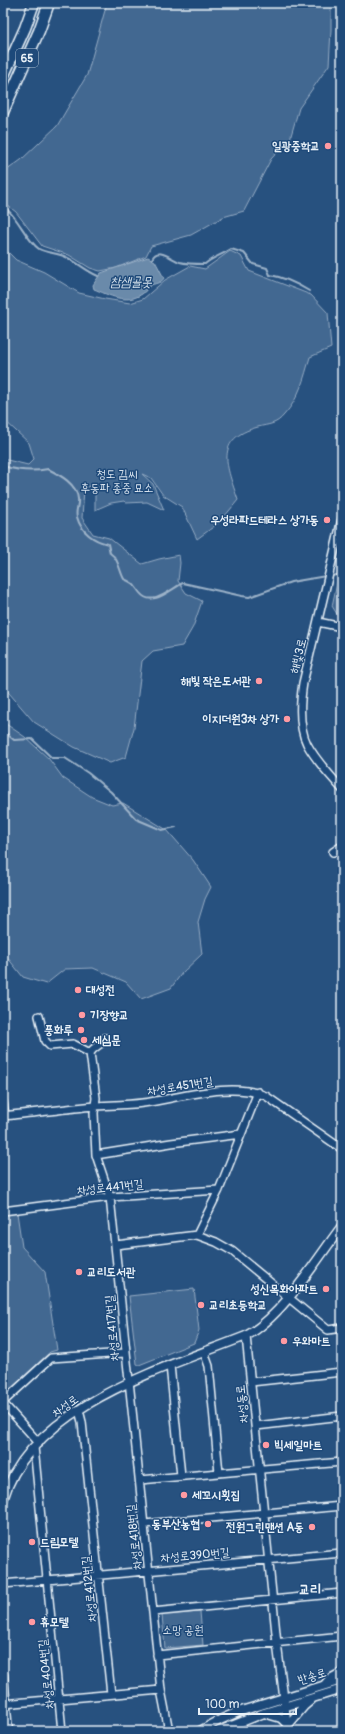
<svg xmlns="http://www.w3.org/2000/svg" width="345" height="1734" font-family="Pangolin,'Poor Story',sans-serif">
<rect width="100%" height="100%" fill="#27517f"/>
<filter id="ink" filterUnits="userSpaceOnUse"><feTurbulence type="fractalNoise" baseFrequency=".025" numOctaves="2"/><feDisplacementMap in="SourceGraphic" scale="8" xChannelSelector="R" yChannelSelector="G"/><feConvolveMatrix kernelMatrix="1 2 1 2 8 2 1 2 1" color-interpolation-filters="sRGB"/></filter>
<g filter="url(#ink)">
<path fill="#436891" stroke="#96acc4" d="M107 3H331V30L329 65 299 108 290 139 271 159 244 211 223 217 191 235 151 246 146 256 116 268 100 271 90 268 69 255 42 246 16 212 3 202V173L21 160 57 126 87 75Z
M3 247 16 260 44 272 79 293 105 299 130 303 143 299 165 280 190 266 205 269 230 251 241 256 249 271 311 295 328 313 331 348 310 357C304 378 299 399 284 415 276 425 269 424 258 427 213 439 227 467 238 500L220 522 197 539 182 507 163 495 151 478 142 474 153 484 164 510 147 502 126 503 124 501 111 503 95 510V486H89L84 489 82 518 93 534 109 538 142 564 159 559 179 555 180 563 178 581 186 593 202 601 193 627 182 646 153 651 142 661 134 728 126 757 110 763 74 747 34 722 3 686V459L28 465 34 459 29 443 3 419Z
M342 578V615L337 614 332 606 338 579Z
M3 722 25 737 49 759 63 778 92 797 112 805 123 803 167 830 193 860 211 887 205 899 198 922 202 954 182 973 171 988 141 999 126 982 93 968 65 969 46 984 23 977 7 957 3 947V851L4 848 3 847Z
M17 1213 22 1247 45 1272 57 1350 50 1352 3 1396V1215Z
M194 1289 199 1330 194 1343 139 1365 137 1364 129 1296Z
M200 1612 203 1645 165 1648 162 1615Z"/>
<path fill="#6b8aaa" stroke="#9db3c9" d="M148 257 155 261 164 278C161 283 157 283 151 285 147 287 146 292 142 294 126 305 109 295 94 289L93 285 101 273Z"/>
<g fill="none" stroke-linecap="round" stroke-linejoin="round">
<path stroke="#9db3c9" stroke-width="2" d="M3 206C19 217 25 239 39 249 46 253 58 253 66 257 77 262 86 271 98 276
M152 259C158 246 171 259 180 262 187 264 197 264 205 264 213 257 222 255 231 249L244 253 253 264 267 268 270 275C284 277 296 283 309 291
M3 466C19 471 32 472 48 469 60 475 77 484 78 499 79 505 75 511 77 517 81 532 94 541 108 544L110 553C119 559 119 570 124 579 134 583 134 585 140 593 152 608 171 589 183 583L242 596 249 597 291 582 326 576
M331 576 342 574
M3 731 14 740 32 739 52 758H65L88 773 111 792 136 819 162 830 176 827
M339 908H342"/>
<defs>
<path id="minor" d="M342 519 303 683C300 702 298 726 307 744 316 761 330 775 342 789
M318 622 342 627
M333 852 342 846
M39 1016 45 1041 50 1046 73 1044 90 1053
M90 1053 96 1098 94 1113 96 1155 110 1197 161 1690 169 1731
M90 1053C94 1046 101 1046 105 1038
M3 1102 5 1116
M3 1116C33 1113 64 1109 94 1106 110 1105 127 1105 143 1103 179 1098 232 1081 266 1096L342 1149
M96 1155 171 1143 241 1134
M3 1211 110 1197 219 1190
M197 1235 219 1190 258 1092
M116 1245 197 1235 216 1242 232 1251 328 1330 342 1328
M246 1336 277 1643 288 1731
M204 1352 209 1366 219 1473
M170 1365 181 1476
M251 1382 342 1372
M3 1402 51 1358 125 1353
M3 1403 39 1443
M79 1410 82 1422 111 1694
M256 1426 342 1416
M34 1447 62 1731
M140 1480 342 1462
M144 1524 342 1506
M3 1584 342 1553
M153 1612 342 1593
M157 1655 342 1636
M324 1685 329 1679 342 1672
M3 1704 161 1690
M230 1725 237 1731"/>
<path id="major" d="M3 1500C30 1406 165 1368 246 1336 283 1316 316 1260 342 1226
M3 1674 8 1731
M264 1713 281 1718 288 1725 304 1706 311 1700
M200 1731 222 1719 238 1712 342 1680
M219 1731 264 1713 342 1689"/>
<path id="highway" d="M3 77 25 28 34 3
M3 112 39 31 49 3"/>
</defs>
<use href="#minor" stroke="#e8f1f8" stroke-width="10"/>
<use href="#major" stroke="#e8f1f8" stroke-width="11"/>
<use href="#highway" stroke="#e8f1f8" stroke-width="13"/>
<use href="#minor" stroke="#1f4a7a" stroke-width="7"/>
<use href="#major" stroke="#1f4a7a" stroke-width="8"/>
<use href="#highway" stroke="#1f4a7a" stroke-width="10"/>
</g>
</g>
<g fill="#ff9aa2" stroke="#1f4a7a" stroke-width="1.5">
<circle cx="328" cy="146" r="4"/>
<circle cx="327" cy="520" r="4"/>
<circle cx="259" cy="681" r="4"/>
<circle cx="287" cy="719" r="4"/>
<circle cx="78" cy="990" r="4"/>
<circle cx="82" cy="1015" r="4"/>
<circle cx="81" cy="1030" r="4"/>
<circle cx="84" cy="1040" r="4"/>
<circle cx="79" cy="1272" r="4"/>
<circle cx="326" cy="1289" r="4"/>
<circle cx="201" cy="1305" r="4"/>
<circle cx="284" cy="1341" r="4"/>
<circle cx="266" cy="1445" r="4"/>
<circle cx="184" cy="1495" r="4"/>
<circle cx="208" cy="1524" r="4"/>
<circle cx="312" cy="1527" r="4"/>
<circle cx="32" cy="1542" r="4"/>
<circle cx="32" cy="1622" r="4"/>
</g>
<g text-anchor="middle" stroke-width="3" stroke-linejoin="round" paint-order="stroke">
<rect fill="#1f4a7a" stroke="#acbfd2" stroke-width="1" x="16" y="49" width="22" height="18" rx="3"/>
<g font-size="11" font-weight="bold" fill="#e8f1f8">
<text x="27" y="62">65</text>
</g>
<g font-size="12" font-weight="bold" fill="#e8f1f8" stroke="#1f4a7a" text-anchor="start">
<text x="320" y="150" text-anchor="end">일광중학교</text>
<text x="319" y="524" text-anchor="end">우성라파드테라스 상가동</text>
<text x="251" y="685" text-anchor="end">해빛 작은도서관</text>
<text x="279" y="723" text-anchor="end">이지더원3차 상가</text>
<text x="86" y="994">대성전</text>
<text x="90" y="1019">기장향교</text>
<text x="73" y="1034" text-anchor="end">풍화루</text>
<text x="92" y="1044">세심문</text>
<text x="87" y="1276">교리도서관</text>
<text x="318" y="1293" text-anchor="end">성신목화아파트</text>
<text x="209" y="1309">교리초등학교</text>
<text x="292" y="1345">우와마트</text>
<text x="274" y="1449">빅세일마트</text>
<text x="192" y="1499">세꼬시횟집</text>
<text x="200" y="1528" text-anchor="end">동부산농협</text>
<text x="304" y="1531" text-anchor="end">전원그린맨션 A동</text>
<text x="40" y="1546">드림모텔</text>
<text x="40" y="1626">휴모텔</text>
</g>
<g font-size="12" fill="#d8e3ee" stroke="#1f4a7a">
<text x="117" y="478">청도 김씨<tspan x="117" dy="14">후동파 종중 묘소</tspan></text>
<text x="183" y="1634">소망 공원</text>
</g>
<g font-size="12" fill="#e8f1f8" stroke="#1f4a7a">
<text transform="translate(298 656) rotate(-76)" y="4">해빛3로</text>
<text transform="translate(180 1086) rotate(-9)" y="4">차성로451번길</text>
<text transform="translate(110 1187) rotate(-6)" y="4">차성로441번길</text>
<text transform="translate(112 1328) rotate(-95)" y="4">차성로417번길</text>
<text transform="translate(242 1404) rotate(-96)" y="4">차성동로</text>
<text transform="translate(65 1406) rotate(-36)" y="4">차성로</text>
<text transform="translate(134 1537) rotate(-96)" y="4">차성로418번길</text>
<text transform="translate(195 1555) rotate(-5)" y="4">차성로390번길</text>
<text transform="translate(89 1589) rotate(-96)" y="4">차성로412번길</text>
<text transform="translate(46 1674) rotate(-96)" y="4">차성로404번길</text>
<text transform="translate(312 1676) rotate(-17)" y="4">반송로</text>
</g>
<g font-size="13" font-style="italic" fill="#d5e2ec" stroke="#1f4a7a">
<text x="131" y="286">참샘골못</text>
</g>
<g font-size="14" font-weight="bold" fill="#e8f1f8" stroke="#1f4a7a">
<text x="310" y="1594">교리</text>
</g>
</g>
<rect width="345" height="1734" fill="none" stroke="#1f4a7a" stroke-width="16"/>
<rect x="8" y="8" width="329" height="1718" fill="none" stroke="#e8f1f8" stroke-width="1.5" filter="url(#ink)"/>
<path d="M199 1708v6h97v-6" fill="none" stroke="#e8f1f8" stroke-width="2"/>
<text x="205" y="1708" font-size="12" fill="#e8f1f8" stroke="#1f4a7a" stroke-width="3" paint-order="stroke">100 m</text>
</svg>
